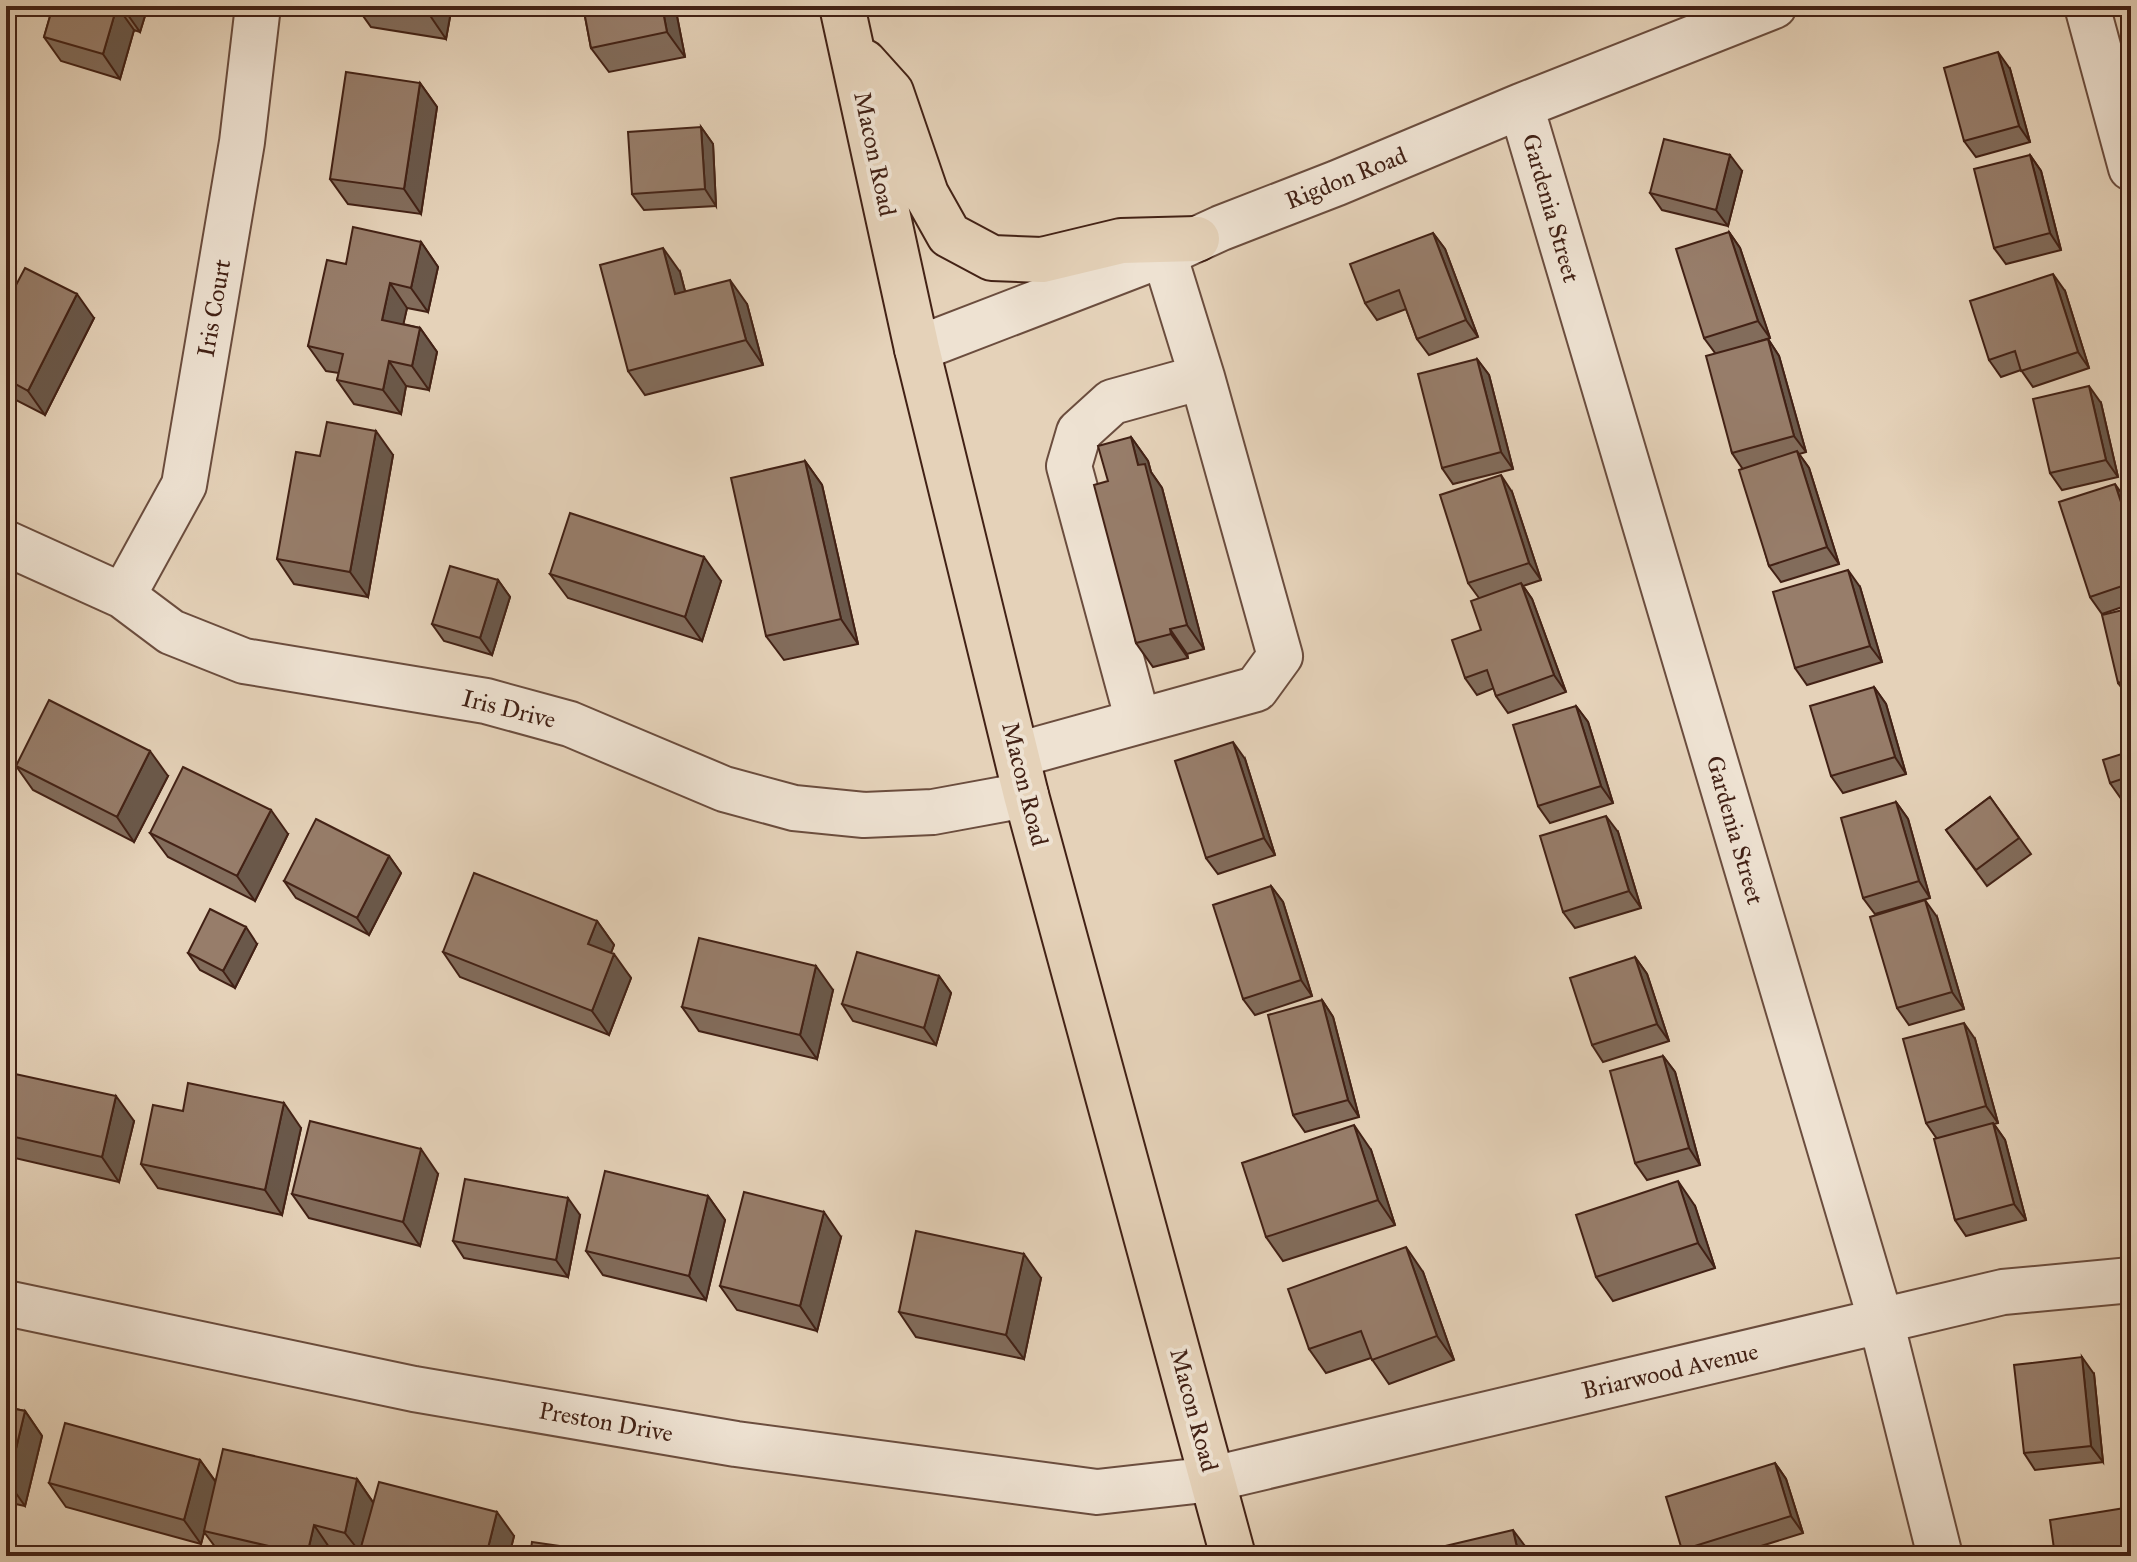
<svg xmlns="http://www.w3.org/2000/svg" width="2137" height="1562" font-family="'IM FELL Great Primer',serif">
<rect width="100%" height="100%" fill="#e5d2b9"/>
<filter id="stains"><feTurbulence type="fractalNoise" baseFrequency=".0025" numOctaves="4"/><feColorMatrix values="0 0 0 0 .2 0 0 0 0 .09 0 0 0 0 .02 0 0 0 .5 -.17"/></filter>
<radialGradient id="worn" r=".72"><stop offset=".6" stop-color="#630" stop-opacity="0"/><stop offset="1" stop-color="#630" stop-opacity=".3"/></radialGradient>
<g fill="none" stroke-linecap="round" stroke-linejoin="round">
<defs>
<path id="minor" d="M2087 6 2131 168
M1521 106 1881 1321 1940 1556
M917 349 1164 254 1221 228 1337 183 1521 106 1774 6
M6 543 123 596 171 632 244 661 486 701 570 724 724 789 794 808 864 815 933 812 1026 795
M123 596 184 485 242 142 258 6
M1138 721 1069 466 1079 432 1112 402 1202 377
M1017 755 1256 689 1280 656 1202 377 1164 254
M6 1303 414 1389 736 1444 1097 1492 1213 1479 2003 1292 2131 1280"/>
<path id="major" d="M842 6 917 349 1026 795 1233 1556
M864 62 891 92 926 194 949 235 992 258 1042 260 1121 241 1197 239"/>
</defs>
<use href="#minor" stroke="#6b4d3e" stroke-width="48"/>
<use href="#major" stroke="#422115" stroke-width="48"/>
<use href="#minor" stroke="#eee2d2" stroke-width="44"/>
<use href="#major" stroke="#e5d2b9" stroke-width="44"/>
</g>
<path fill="#826c5b" stroke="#422115" stroke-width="2" d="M53 6H148L140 32 134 30 120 79 61 61 44 37Z
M356 6H452L446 39 371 27Z
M583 6H675L685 57 609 72 591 48Z
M2010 69 2030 142 1976 157 1964 141Z
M420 83 437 107 421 214 348 204 330 179Z
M701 127 713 144 716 206 644 210 632 194Z
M2030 155 2041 171 2061 250 2006 264 1994 248Z
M1742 171 1728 226 1662 210 1650 193Z
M1729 232 1740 248 1770 338 1754 343 1768 339 1779 356 1806 452 1799 454 1809 468 1839 564 1781 582 1769 566 1742 468 1732 453 1715 353 1704 338Z
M1433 233 1445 249 1478 337 1429 355 1417 339 1406 309 1377 320 1365 303Z
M421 242 438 267 428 312 407 308 403 324 420 328 437 352 429 390 406 386 401 414 354 404 337 380 339 373 326 371 308 346 346 264Z
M680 272 685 291 747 304 763 365 645 395 628 371Z
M2065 291 2089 368 2033 387 2021 370 2001 377 1989 360Z
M6 304 94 318 45 415 6 395Z
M1477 359 1489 375 1513 469 1453 484 1442 468Z
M2101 403 2118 477 2062 490 2050 473Z
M1131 437 1148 461 1151 472 1162 488 1204 649 1187 654 1188 658 1153 667 1136 643 1108 481Z
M393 455 368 597 294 584 277 559 320 456Z
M805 461 822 485 858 644 784 660 766 636Z
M1512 492 1541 580 1523 586 1532 599 1566 692 1508 713 1496 696 1494 688 1477 695 1465 678 1481 630 1479 598 1468 583Z
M2127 501 2131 513V604L2102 614 2090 597Z
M550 574 721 581 702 641 568 598Z
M498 580 510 597 492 655 444 641 432 624Z
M1860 587 1882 662 1807 685 1795 668Z
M2131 608V699H2130L2118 683Z
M1874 687 1886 704 1906 774 1843 793 1831 776Z
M1576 706 1588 722 1613 803 1550 823 1538 806Z
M2131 751V797L2122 800 2110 783Z
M1245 759 1275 855 1218 874 1206 858Z
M16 766 168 776 134 842 33 790Z
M1990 797 2031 854 1987 886 1946 830Z
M1896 802 1908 819 1930 898 1875 914 1863 898Z
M1618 832 1641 908 1575 928 1563 912Z
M150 833 288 834 255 901 168 857Z
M389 856 401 873 369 935 296 898 284 881Z
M1271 886 1283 902 1312 996 1255 1015 1243 999Z
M1937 917 1964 1009 1909 1025 1897 1008Z
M597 921 614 945 611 953 631 978 609 1035 460 977 443 952Z
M257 944 235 988 200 970 188 953Z
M1635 957 1647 974 1669 1041 1603 1062 1592 1045Z
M939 976 951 993 936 1045 853 1021 842 1004Z
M833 990 817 1059 699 1031 682 1007Z
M1322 1000 1333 1017 1359 1117 1305 1132 1293 1115Z
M1975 1039 1998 1123 1994 1124 2005 1140 2026 1220 1966 1236 1955 1220 1937 1139 1926 1123Z
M1663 1056 1675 1072 1700 1165 1647 1180 1635 1163Z
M6 1072 134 1121 119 1182 6 1156Z
M183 1111 301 1128 282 1215 158 1188 141 1164Z
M1371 1150 1395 1225 1283 1261 1266 1237Z
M438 1174 420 1246 309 1218 292 1194Z
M708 1196 725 1220 706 1300 603 1275 586 1251Z
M1695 1206 1715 1268 1613 1301 1596 1277Z
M580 1215 568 1277 464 1258 453 1241Z
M841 1237 817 1331 737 1310 720 1286Z
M1423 1272 1454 1360 1389 1384 1371 1358 1326 1373 1309 1349Z
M1041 1278 1024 1359 916 1337 899 1312Z
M2094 1374 2103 1462 2035 1470 2024 1453Z
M6 1407 25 1411 42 1436 25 1506 6 1502Z
M200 1460 216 1482 357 1479 373 1502 514 1536 509 1556H364L363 1555V1556H358L331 1550 330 1556H222L204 1532 201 1544 66 1507 49 1483Z
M1775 1463 1786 1479 1803 1533 1729 1556H1686L1682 1550Z"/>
<path fill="#6a584a" stroke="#422115" stroke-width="2" d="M117 6 134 30 120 79 103 54Z
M124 6H148L140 32 123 8Z
M430 6H452L446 39 429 14Z
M662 6H675L685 57 667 32Z
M1998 52 2010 69 2030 142 2019 126Z
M420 83 437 107 421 214 404 189Z
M701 127 713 144 716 206 705 189Z
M1730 155 1742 171 1728 226 1716 210Z
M2030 155 2041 171 2061 250 2050 233Z
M1729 232 1740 248 1770 338 1758 321Z
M1433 233 1445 249 1478 337 1466 320Z
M421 242 438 267 428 312 411 288Z
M663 248 680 272 692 318 675 294Z
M2053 274 2065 291 2089 368 2078 352Z
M730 280 747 304 763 365 746 340Z
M390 283 407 308 399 344 382 320Z
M77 294 94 318 45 415 28 391Z
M420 328 437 352 429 390 412 366Z
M1768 339 1779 356 1806 452 1794 436Z
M1477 359 1489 375 1513 469 1501 452Z
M389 361 406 386 401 414 383 390Z
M2089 386 2101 403 2118 477 2106 460Z
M376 431 393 455 368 597 350 572Z
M1131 437 1148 461 1151 472 1162 488 1204 649 1187 625 1138 465Z
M1797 451 1809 468 1839 564 1827 547Z
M805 461 822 485 858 644 841 619Z
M1501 475 1512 492 1541 580 1529 563Z
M2115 484 2127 501 2131 513V532Z
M704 557 721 581 702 641 685 617Z
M1848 570 1860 587 1882 662 1870 646Z
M498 580 510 597 492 655 480 638Z
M1521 583 1532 599 1566 692 1554 675Z
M1170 629 1187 654 1188 658 1171 634Z
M1874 687 1886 704 1906 774 1895 757Z
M1576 706 1588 722 1613 803 1601 786Z
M1233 742 1245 759 1275 855 1264 838Z
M150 751 168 776 134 842 117 817Z
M1896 802 1908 819 1930 898 1919 881Z
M271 810 288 834 255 901 237 876Z
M1606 816 1618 832 1641 908 1629 891Z
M389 856 401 873 369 935 357 918Z
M1271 886 1283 902 1312 996 1301 980Z
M1925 900 1937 917 1964 1009 1952 992Z
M597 921 614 945 605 968 588 944Z
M246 927 257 944 235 988 223 971Z
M614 954 631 978 609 1035 592 1011Z
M1635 957 1647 974 1669 1041 1657 1024Z
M816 966 833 990 817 1059 800 1035Z
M939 976 951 993 936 1045 924 1028Z
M1322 1000 1333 1017 1359 1117 1348 1100Z
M1964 1023 1975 1039 1998 1123 1986 1106Z
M1663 1056 1675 1072 1700 1165 1689 1148Z
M116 1096 134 1121 119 1182 102 1157Z
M284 1103 301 1128 282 1215 265 1190Z
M1993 1123 2005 1140 2026 1220 2014 1204Z
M1354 1125 1371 1150 1395 1225 1378 1200Z
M421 1149 438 1174 420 1246 403 1222Z
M1678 1181 1695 1206 1715 1268 1698 1243Z
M708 1196 725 1220 706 1300 689 1276Z
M568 1198 580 1215 568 1277 556 1260Z
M824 1212 841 1237 817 1331 800 1306Z
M1406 1247 1423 1272 1454 1360 1437 1336Z
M1024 1254 1041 1278 1024 1359 1006 1335Z
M2082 1357 2094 1374 2103 1462 2091 1446Z
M25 1411 42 1436 25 1506 8 1482Z
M200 1460 217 1484 201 1544 184 1520Z
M1775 1463 1786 1479 1803 1533 1791 1516Z
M357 1479 374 1504 360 1551 363 1556 345 1533Z
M497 1512 514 1536 509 1556H486Z
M314 1525 331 1550 330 1556H308L307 1555Z
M1513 1530 1531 1554V1556H1519Z"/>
<path fill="#977d6a" stroke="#422115" stroke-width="2" d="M53 6H117L103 54 44 37Z
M377 6H430L429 14Z
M583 6H662L667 32 591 48Z
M1998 52 2019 126 1964 141 1944 68Z
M346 72 420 83 404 189 330 179Z
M701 127 705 189 632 194 628 132Z
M1664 139 1730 155 1716 210 1650 193Z
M2030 155 2050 233 1994 248 1974 169Z
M353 227 421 242 411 288 390 283 382 320 420 328 412 366 389 361 383 390 337 380 343 354 308 346 327 260 346 264Z
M1729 232 1758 321 1704 338 1676 249Z
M1433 233 1466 320 1417 339 1399 290 1365 303 1350 264Z
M663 248 675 294 730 280 746 340 628 371 600 265Z
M25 268 77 294 28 391 6 379V304Z
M2053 274 2078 352 2021 371 2015 351 1989 360 1970 301Z
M1768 339 1794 436 1732 453 1706 356Z
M1477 359 1501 452 1442 468 1418 374Z
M2089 386 2106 460 2050 473 2033 399Z
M327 422 376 431 350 572 277 559 296 452 320 456Z
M1131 437 1138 465 1145 464 1187 625 1170 629 1171 634 1136 643 1094 485 1108 481 1098 446Z
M1797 451 1827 547 1769 566 1739 470Z
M805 461 841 619 766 636 731 478Z
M1501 475 1529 563 1468 583 1440 495Z
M2115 484 2131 532V583L2090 597 2059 502Z
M570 513 704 557 685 617 550 574Z
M450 566 498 580 480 638 432 624Z
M1848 570 1870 646 1795 668 1773 592Z
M1521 583 1554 675 1496 696 1487 670 1465 678 1452 640 1481 630 1471 601Z
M2131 608V679L2118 683 2102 615Z
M1874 687 1895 757 1831 776 1810 706Z
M49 700 150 751 117 817 16 766Z
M1576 706 1601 786 1538 806 1513 725Z
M1233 742 1264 838 1206 858 1175 761Z
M2131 751V776L2110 783 2103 760Z
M183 767 271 810 237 876 150 833Z
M1990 797 2019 838 1976 870 1946 830Z
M1896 802 1919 881 1863 898 1841 818Z
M1606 816 1629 891 1563 912 1540 836Z
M316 819 389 856 357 918 284 881Z
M474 873 597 921 588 944 614 954 592 1011 443 952Z
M1271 886 1301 980 1243 999 1213 905Z
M1925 900 1952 992 1897 1008 1870 917Z
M210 909 246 927 223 971 188 953Z
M699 938 816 966 800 1035 682 1007Z
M857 952 939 976 924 1028 842 1004Z
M1635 957 1657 1024 1592 1045 1570 978Z
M1322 1000 1348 1100 1293 1115 1268 1015Z
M1964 1023 1986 1106 1926 1123 1903 1039Z
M1663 1056 1689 1148 1635 1163 1610 1071Z
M6 1072 116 1096 102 1157 6 1135Z
M188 1083 284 1103 265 1190 141 1164 153 1105 183 1111Z
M310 1121 421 1149 403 1222 292 1194Z
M1993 1123 2014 1204 1955 1220 1934 1139Z
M1354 1125 1378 1200 1266 1237 1242 1163Z
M605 1171 708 1196 689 1276 586 1251Z
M465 1179 568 1198 556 1260 453 1241Z
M1678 1181 1698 1243 1596 1277 1576 1215Z
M744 1192 824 1212 800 1306 720 1286Z
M916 1231 1024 1254 1006 1335 899 1312Z
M1406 1247 1437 1336 1372 1360 1361 1331 1309 1349 1288 1289Z
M2082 1357 2091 1446 2024 1453 2014 1365Z
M6 1407 25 1411 8 1482 6 1481Z
M65 1423 200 1460 184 1520 49 1483Z
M223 1449 357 1479 345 1533 314 1525 307 1555 204 1531Z
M1775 1463 1791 1516 1682 1550 1666 1497Z
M379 1482 497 1512 486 1556H380L360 1551Z
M2131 1507V1556H2055L2050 1520Z
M1513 1530 1519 1556H1403Z
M532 1542 629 1556H530Z"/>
<g text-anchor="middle" stroke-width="8" stroke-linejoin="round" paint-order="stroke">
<g font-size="24" fill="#422115" stroke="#eee2d2">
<text transform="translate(875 154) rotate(78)" y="8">Macon Road</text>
<text transform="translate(1346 178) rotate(-22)" y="8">Rigdon Road</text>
<text transform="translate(1551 208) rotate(74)" y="8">Gardenia Street</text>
<text transform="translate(214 308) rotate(-80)" y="8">Iris Court</text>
<text transform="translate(509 709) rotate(14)" y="8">Iris Drive</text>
<text transform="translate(1025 784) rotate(76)" y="8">Macon Road</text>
<text transform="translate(1735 830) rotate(74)" y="8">Gardenia Street</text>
<text transform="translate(1670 1371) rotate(-13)" y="8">Briarwood Avenue</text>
<text transform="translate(1194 1410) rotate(75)" y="8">Macon Road</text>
<text transform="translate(606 1422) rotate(10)" y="8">Preston Drive</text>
</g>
</g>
<rect width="2137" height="1562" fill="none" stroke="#e5d2b9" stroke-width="32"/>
<rect x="8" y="8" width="2121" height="1546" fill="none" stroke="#422115" stroke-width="4"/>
<rect x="16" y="16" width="2105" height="1530" fill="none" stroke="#422115" stroke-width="2"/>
<rect width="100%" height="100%" filter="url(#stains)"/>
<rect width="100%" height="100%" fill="url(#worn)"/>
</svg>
